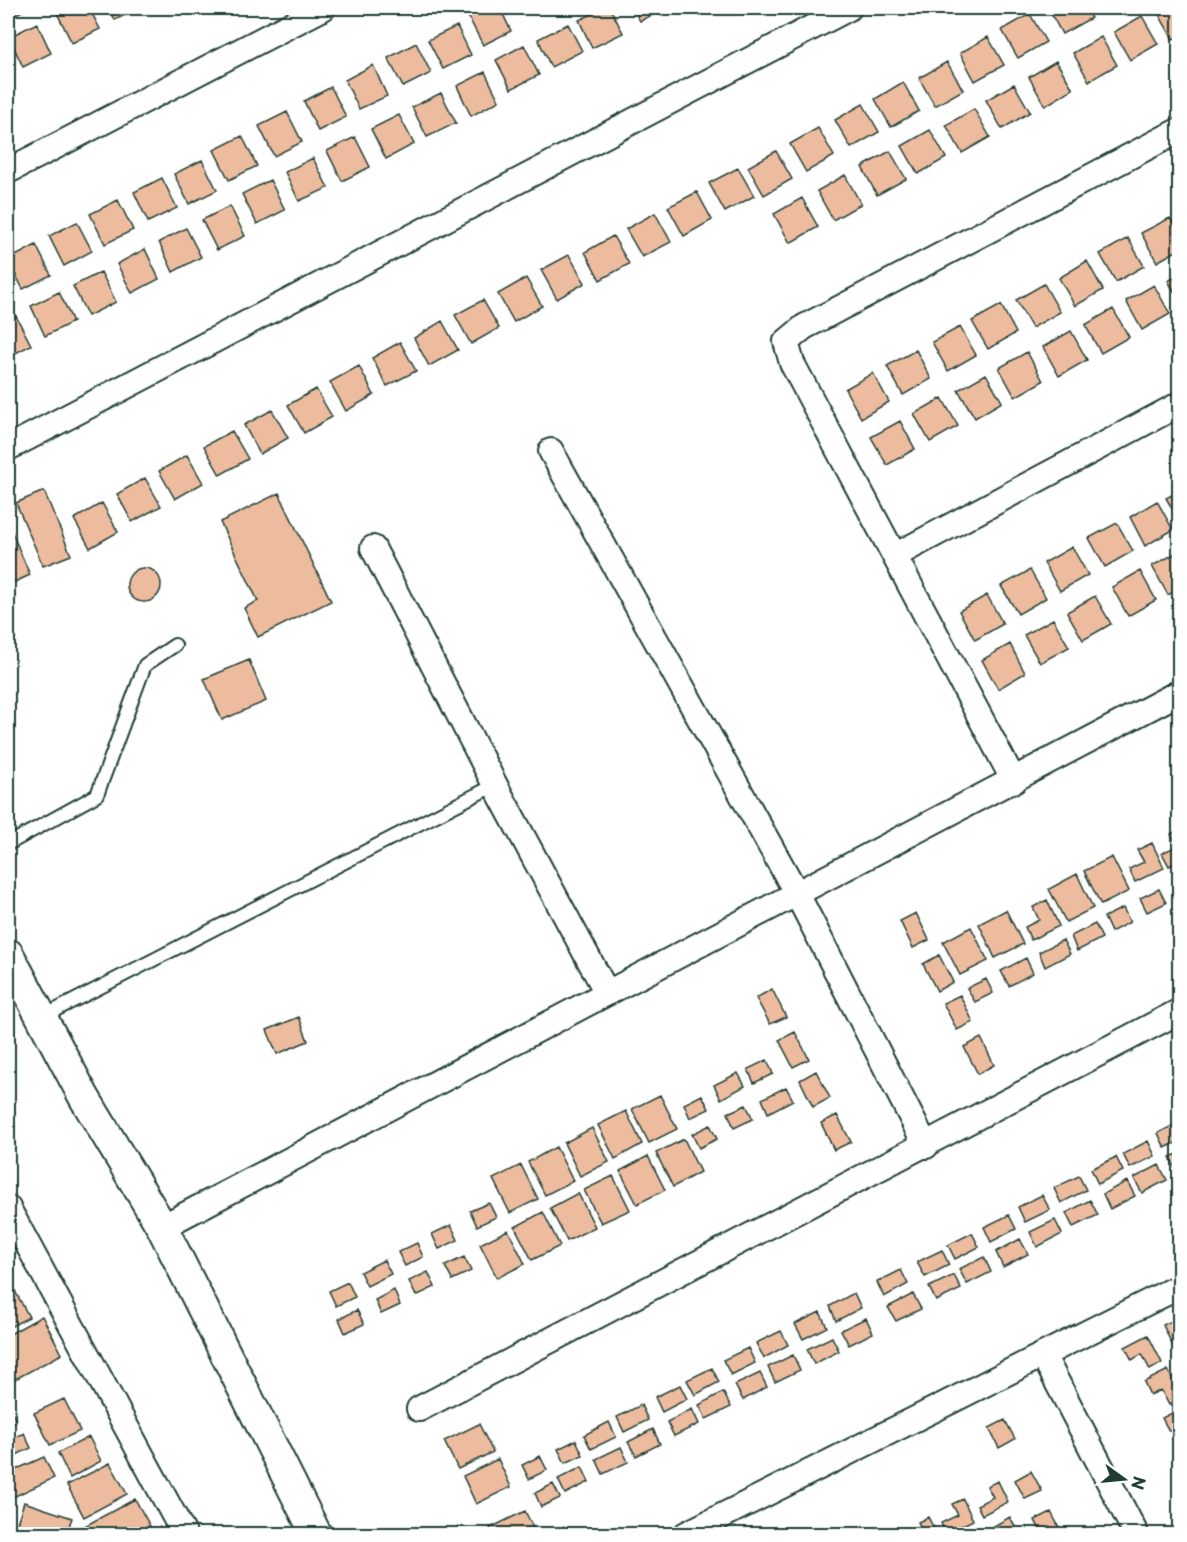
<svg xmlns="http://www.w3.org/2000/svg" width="1187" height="1542" font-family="'Playpen Sans',sans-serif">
<rect width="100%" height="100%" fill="#fff"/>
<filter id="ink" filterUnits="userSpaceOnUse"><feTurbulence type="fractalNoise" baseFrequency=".0167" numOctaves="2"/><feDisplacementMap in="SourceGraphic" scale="12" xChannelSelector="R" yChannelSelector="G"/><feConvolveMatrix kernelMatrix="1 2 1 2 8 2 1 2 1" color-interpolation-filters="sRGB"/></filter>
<g filter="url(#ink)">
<path fill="#edbc9e" stroke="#1f3d34" stroke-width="1.5" d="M8 8H28L8 18Z
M68 8H89L100 29 72 43 57 13Z
M109 8H139L115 20Z
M484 8H500L511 31 483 45 468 16Z
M605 8H610L623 33 592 48 579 20Z
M633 8H666L640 21Z
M1048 8H1085L1091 18 1062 34Z
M1163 8H1180V36L1173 39 1157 11Z
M1030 14 1046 42 1018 58 1002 30Z
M1142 16 1158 44 1130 60 1114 32Z
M37 23 51 53 23 67 9 37Z
M568 24 582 51 551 67 538 39Z
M457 26 471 55 443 69 428 40Z
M988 37 1004 65 975 81 960 53Z
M1101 37 1117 65 1089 81 1073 53Z
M416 43 431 73 403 87 388 58Z
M524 45 539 75 511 89 496 60Z
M1056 61 1073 89 1045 106 1029 77Z
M947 62 963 90 935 106 919 78Z
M373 65 387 96 359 109 345 80Z
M485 72 499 101 471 116 457 86Z
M903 82 919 111 891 127 875 99Z
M1014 84 1030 112 1002 129 986 100Z
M331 87 346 117 318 131 304 101Z
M441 93 456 123 427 137 412 107Z
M863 104 879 132 851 148 835 120Z
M974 109 990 137 962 153 946 125Z
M287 112 302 142 274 156 259 126Z
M399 115 414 144 386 159 371 129Z
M818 128 834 156 806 172 790 144Z
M930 130 946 158 918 174 902 146Z
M242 136 257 166 229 180 214 150Z
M355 137 370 167 342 181 327 151Z
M776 151 792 179 764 195 748 167Z
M890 151 906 179 877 195 862 167Z
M313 158 328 188 299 201 285 172Z
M202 160 217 190 189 204 174 174Z
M738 168 754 196 725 212 709 183Z
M845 175 861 204 833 220 817 191Z
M162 178 177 208 148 222 134 192Z
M270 180 285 210 257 224 242 194Z
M697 192 712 220 684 236 668 207Z
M802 198 818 227 790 243 774 214Z
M118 200 133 230 105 244 90 214Z
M230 206 245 236 217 250 202 220Z
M655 213 671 242 642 257 626 229Z
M1170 218 1180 235V249L1157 262 1141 233Z
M77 222 92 251 64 266 49 236Z
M186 228 201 257 173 272 159 242Z
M613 236 629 264 600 280 585 252Z
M1128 238 1144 266 1116 282 1100 254Z
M36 245 51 275 23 289 8 260Z
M145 249 159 279 132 293 117 264Z
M569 255 585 283 557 299 541 270Z
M1087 261 1103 290 1075 306 1059 278Z
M101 272 116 302 88 316 73 286Z
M1180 274V301L1168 281Z
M526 278 542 306 514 322 498 294Z
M1044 284 1060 312 1032 328 1016 300Z
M1154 285 1170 314 1142 330 1126 301Z
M59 292 73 322 45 336 31 306Z
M483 300 499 328 471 344 455 315Z
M1001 305 1016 333 988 349 972 321Z
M1113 309 1129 337 1101 353 1085 325Z
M16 316 31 345 8 357V320Z
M442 321 458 350 429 366 414 338Z
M960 327 976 355 948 371 932 342Z
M1071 331 1087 360 1059 376 1043 347Z
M400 342 416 371 387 386 372 358Z
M916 350 931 379 903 395 887 366Z
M1027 352 1043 381 1015 397 999 368Z
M359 366 374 395 346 411 330 382Z
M873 373 889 402 861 418 845 389Z
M986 374 1002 402 975 418 958 390Z
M316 389 332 417 304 433 288 405Z
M942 398 958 426 930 442 914 414Z
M272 410 288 438 260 454 244 425Z
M900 421 915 449 887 465 871 437Z
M232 431 248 459 220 475 204 446Z
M187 455 203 483 175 499 159 471Z
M145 478 161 506 132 522 117 494Z
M44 491 71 555 43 566 16 503Z
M1180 491V522L1166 498Z
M279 493 331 601 258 637 244 608 258 601 220 522Z
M1157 501 1173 530 1145 546 1130 517Z
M102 503 118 532 90 548 74 519Z
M8 523 30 575 8 585Z
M1117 523 1133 551 1105 567 1089 538Z
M1072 547 1088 575 1060 591 1044 563Z
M1180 551V588L1168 595 1152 566Z
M127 585a17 17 0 1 1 34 0a17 17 0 1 1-34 0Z
M1030 570 1046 598 1018 614 1001 586Z
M1140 571 1156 600 1128 616 1112 587Z
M987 595 1003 624 975 640 959 611Z
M1095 596 1111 624 1083 640 1067 612Z
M1053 619 1069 647 1040 663 1024 635Z
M1010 644 1025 673 998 689 982 660Z
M249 660 266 701 222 720 204 679Z
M1180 829V861L1169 866 1162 853 1177 846 1171 834Z
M1152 843 1164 868 1135 882 1129 869 1144 862 1137 850Z
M1112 857 1129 891 1101 905 1084 871Z
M1077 874 1093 908 1066 922 1049 889Z
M1159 889 1166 903 1147 912 1140 898Z
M1047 900 1059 926 1031 940 1025 927 1039 920 1033 907Z
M1123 908 1130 922 1111 932 1104 917Z
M1006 910 1023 944 995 958 979 924Z
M916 913 929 940 913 948 900 921Z
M1095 924 1102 938 1077 951 1071 936Z
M971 927 988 961 960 975 943 942Z
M1063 940 1070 954 1045 967 1039 952Z
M939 955 953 982 937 991 923 964Z
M1026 958 1033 973 1009 986 1001 971Z
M986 979 993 993 975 1002 967 988Z
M772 989 786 1017 770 1024 756 998Z
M960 995 973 1022 957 1030 943 1003Z
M299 1017 308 1041 277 1054 267 1030Z
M795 1032 809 1059 793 1067 779 1040Z
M981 1038 994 1065 978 1074 964 1047Z
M767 1060 773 1074 754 1083 748 1069Z
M816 1071 830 1098 813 1107 800 1080Z
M738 1073 745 1086 721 1099 714 1085Z
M786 1087 793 1100 768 1113 762 1099Z
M660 1095 677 1129 649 1143 632 1109Z
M702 1095 709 1109 690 1118 684 1104Z
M746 1105 753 1119 734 1128 728 1113Z
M626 1111 642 1144 615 1159 598 1125Z
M837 1115 851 1142 834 1150 821 1123Z
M1180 1122V1141L1165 1148 1158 1133Z
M710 1125 717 1139 699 1148 692 1134Z
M592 1128 609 1162 580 1176 564 1143Z
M684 1139 700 1172 673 1187 656 1153Z
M1148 1141 1155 1156 1130 1168 1123 1154Z
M556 1147 573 1181 545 1195 528 1162Z
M1180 1153V1171L1177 1172 1170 1157Z
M648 1156 665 1190 637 1204 620 1171Z
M1116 1157 1123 1171 1098 1184 1091 1169Z
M521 1165 538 1199 510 1213 493 1179Z
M1159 1165 1167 1180 1142 1193 1134 1178Z
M613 1176 630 1210 601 1223 584 1190Z
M1079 1176 1086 1190 1061 1203 1054 1188Z
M1127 1181 1135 1196 1110 1209 1103 1194Z
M578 1193 595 1227 567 1241 550 1208Z
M1042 1195 1050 1210 1025 1222 1018 1207Z
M1090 1200 1098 1215 1073 1227 1066 1213Z
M489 1203 496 1217 477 1226 470 1211Z
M543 1212 560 1246 532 1260 515 1227Z
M1009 1215 1016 1229 991 1242 984 1227Z
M1055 1220 1062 1234 1037 1247 1030 1232Z
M451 1225 458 1240 439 1249 432 1234Z
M508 1230 525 1264 497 1278 480 1244Z
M972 1233 979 1247 955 1259 948 1245Z
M1020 1239 1028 1254 1003 1267 996 1252Z
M417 1243 423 1257 405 1266 398 1252Z
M942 1250 949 1265 925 1277 917 1262Z
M464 1257 471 1271 452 1280 445 1266Z
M984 1257 991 1272 967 1284 959 1269Z
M384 1260 391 1274 367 1286 360 1272Z
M901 1270 908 1284 884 1297 877 1282Z
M428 1272 435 1287 416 1296 409 1281Z
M954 1275 961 1289 936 1301 929 1287Z
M348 1282 355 1297 336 1306 329 1291Z
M394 1290 400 1305 381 1314 375 1300Z
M15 1291 29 1317 8 1328V1295Z
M854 1293 861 1308 836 1321 830 1306Z
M913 1294 921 1309 896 1321 888 1307Z
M357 1310 364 1324 345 1333 339 1319Z
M820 1312 827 1327 803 1339 795 1324Z
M42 1316 62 1354 8 1383V1335Z
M866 1318 873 1333 849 1345 841 1330Z
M1176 1319 1180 1327V1351L1176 1353 1163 1325Z
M781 1331 788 1345 764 1358 756 1343Z
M1148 1335 1162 1363 1150 1370 1142 1354 1132 1360 1125 1347Z
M832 1337 839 1351 814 1364 807 1349Z
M748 1348 755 1363 731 1375 723 1360Z
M793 1355 800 1370 775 1382 768 1367Z
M712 1368 719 1382 695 1395 687 1380Z
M1168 1370 1180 1395V1399L1169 1405 1161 1390 1150 1395 1144 1382Z
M760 1373 767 1387 743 1400 735 1385Z
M680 1385 687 1399 662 1412 655 1397Z
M723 1392 731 1407 706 1419 699 1405Z
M64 1399 80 1431 50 1445 34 1413Z
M8 1402 16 1421 8 1425Z
M641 1405 648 1420 624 1432 617 1417Z
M692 1409 699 1424 674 1436 667 1422Z
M1180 1409V1427L1169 1431 1162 1418Z
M1005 1420 1015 1439 999 1448 989 1428Z
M609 1422 616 1437 591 1449 584 1435Z
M479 1424 493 1452 458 1469 444 1441Z
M653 1429 660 1444 636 1456 628 1442Z
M24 1433 31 1448 8 1459V1441Z
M89 1437 101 1461 70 1478 58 1453Z
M576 1440 583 1455 565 1463 558 1449Z
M621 1447 628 1462 603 1474 596 1459Z
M540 1456 547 1470 529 1479 522 1465Z
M44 1457 54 1478 13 1497 8 1484V1473Z
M498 1459 511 1487 476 1504 463 1476Z
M110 1463 127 1494 84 1517 67 1485Z
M582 1467 589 1482 565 1494 558 1479Z
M1031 1471 1042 1491 1025 1499 1015 1480Z
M998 1481 1008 1502 982 1515 977 1505 993 1497 987 1486Z
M553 1484 560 1498 541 1507 535 1493Z
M135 1499 151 1528 139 1534H85L81 1528Z
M963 1499 973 1520 946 1534 941 1523 958 1515 952 1504Z
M24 1502 72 1518 66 1534H22L14 1532Z
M525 1511 536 1534H493L490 1528Z
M1051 1512 1061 1531 1054 1534H1042L1035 1520Z
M928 1517 937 1534H922H924L918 1522Z
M1010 1517 1018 1532 995 1534 992 1527Z"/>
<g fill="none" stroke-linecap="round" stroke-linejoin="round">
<defs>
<path id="service" d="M8 844 97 795 145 665 175 645
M42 1017 495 785"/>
<path id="minor" d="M8 171 323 8
M8 448 849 8
M551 451 797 894 926 1146
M373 548 495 785 607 993
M896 555 1180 404
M1014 781 792 363 786 342 804 327 1180 130
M8 1208 184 1534
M162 1227 1180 692
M1043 1355 1136 1534
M419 1409 1180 1011
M686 1534 1180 1286"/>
<path id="tertiary" d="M8 954 84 1097 162 1227 316 1534"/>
</defs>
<use href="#service" stroke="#1f3d34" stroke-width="16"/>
<use href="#minor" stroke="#1f3d34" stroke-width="28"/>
<use href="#tertiary" stroke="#1f3d34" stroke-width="34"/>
<use href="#service" stroke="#fff" stroke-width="12"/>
<use href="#minor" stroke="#fff" stroke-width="24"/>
<use href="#tertiary" stroke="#fff" stroke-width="30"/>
</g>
</g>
<rect width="1187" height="1542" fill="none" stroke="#fff" stroke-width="30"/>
<rect x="15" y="15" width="1157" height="1512" fill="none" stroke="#1f3d34" stroke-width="2" filter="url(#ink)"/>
<g transform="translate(1124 1479) rotate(105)" stroke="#ffffff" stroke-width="4.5" paint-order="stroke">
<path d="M0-4.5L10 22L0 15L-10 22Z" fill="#1f3d34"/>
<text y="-9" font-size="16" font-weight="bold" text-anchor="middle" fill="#1f3d34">N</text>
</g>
</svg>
